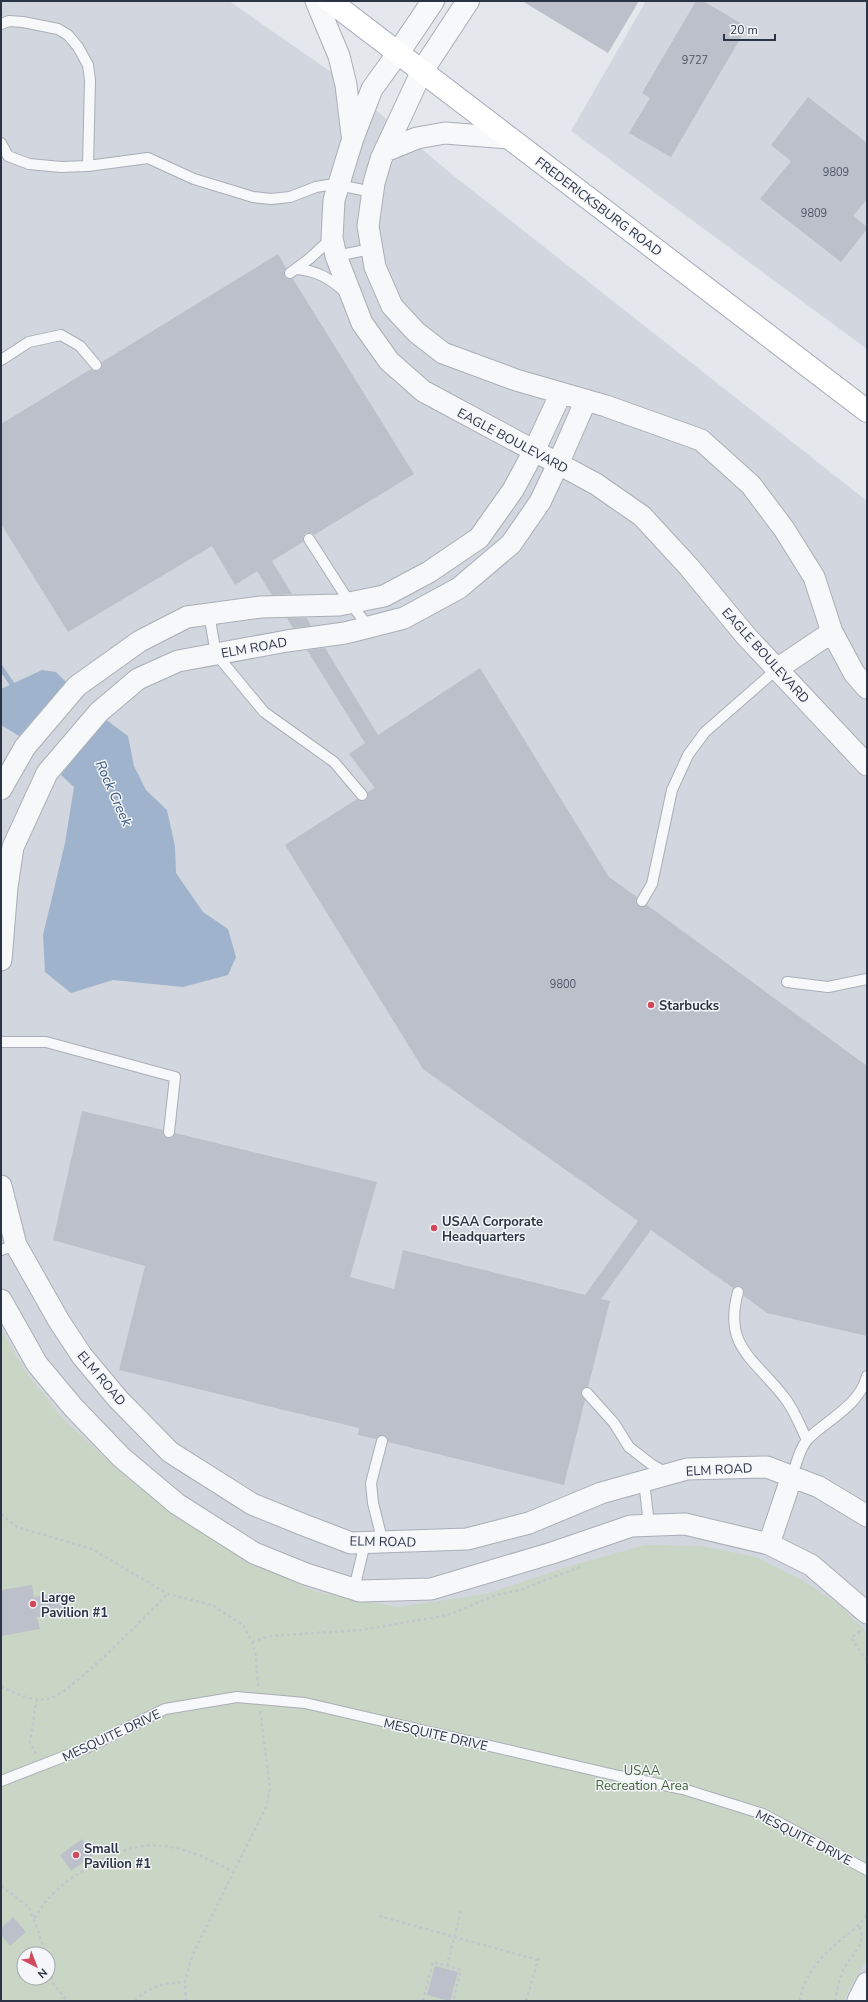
<svg xmlns="http://www.w3.org/2000/svg" width="868" height="2002" font-family="'Nunito Sans',sans-serif">
<rect width="100%" height="100%" fill="#e4e7ec"/>
<path fill="#d2d6de" fill-rule="evenodd" d="M1 1H229L331 72 449 172 867 501V2001H1ZM24 1954H48V1978H24Z
M646 1H867V349L571 131Z"/>
<path fill="#c9d6c5" fill-rule="evenodd" d="M1 1329 25 1371 64 1420 129 1480 220 1545 316 1592 398 1607 486 1594 567 1567 645 1545 701 1546 756 1557 804 1581 837 1603 867 1632V1958L843 2001H1ZM24 1954H48V1978H24Z"/>
<path fill="#9fb4cc" d="M42 670 56 672 66 682 19 736 1 725V689Z
M105 719 128 736 134 766 146 790 167 810 175 846 176 873 203 912 228 929 236 957 228 975 183 987 113 980 71 993 45 972 43 935 65 843 74 787 61 775Z"/>
<g fill="none" stroke-linecap="round" stroke-linejoin="round">
<path stroke="#9fb4cc" stroke-width="5" d="M1 668 14 687"/>
</g>
<path fill="#bbc0ca" d="M522 1H639L608 53Z
M696 1H703L747 27 671 157 629 133 650 98 642 93Z
M808 97 867 143V199L853 216 867 227V229L841 262 760 199 791 161 771 145Z
M278 254 286 268 284 271 285 277 288 279H293L414 474 314 535 312 533H306L303 536V542L272 561 292 594 272 595 257 571 235 585 212 546 68 632 1 524V424L91 369 94 371 100 370 102 367V362Z
M287 618H307L311 626 293 628Z
M325 648 378 735 480 668 609 877 637 897 636 901 638 906 642 907 647 905 867 1066V1336L767 1313 744 1296V1290L742 1287 736 1286 733 1288 651 1230 601 1299 610 1301 588 1387 583 1388 581 1391 585 1400 564 1485 388 1442 387 1437 383 1435 378 1436 376 1439 358 1435 359 1428 119 1370 145 1266 53 1240 82 1111 163 1130V1135L168 1138H172L175 1133 377 1182 350 1277 394 1289 403 1250 585 1295 638 1221 423 1069 285 845 357 799 360 801 366 800 368 797V792L375 788 349 754 365 743 307 650Z
M32 1585 34 1597 63 1592 66 1612 37 1617 40 1629 1 1636V1590Z
M82 1839 93 1855 71 1871 60 1855Z
M13 1917 26 1932 10 1946 1 1935V1928Z
M435 1966 458 1972 450 2001 427 1995Z"/>
<g fill="none" stroke-linecap="round" stroke-linejoin="round">
<defs>
<path id="service" d="M1 24 9 21 23 22 58 29 68 35 78 47 88 65 90 80 88 166
M1 143 8 156 29 164 61 167 88 166 148 158 194 179 253 197 271 199 290 197 316 187 328 185H338L373 192
M336 256 371 249
M297 269C318 271 331 279 346 293
M290 273 309 259 332 238
M1 360 29 342 61 335 80 346 96 365
M309 539 350 603 369 627
M209 614 216 654 264 712 334 762 362 795
M642 901 652 884 672 790 688 755 705 732 777 669
M787 982 828 987 867 979
M1 1042H46L175 1077 169 1132
M1 1250 16 1245
M738 1292C723 1347 754 1358 784 1397 794 1409 800 1426 807 1440
M587 1393 614 1423 629 1447 651 1464 666 1473
M382 1441 371 1483 373 1503 383 1543
M792 1476C796 1465 800 1447 808 1439 828 1419 859 1406 867 1376
M644 1481 649 1525
M354 1589 365 1543
M1 1781 86 1748 165 1709 237 1697 305 1703 619 1776 683 1789 763 1814 867 1870"/>
<path id="minor" d="M316 1 339 56 346 85 352 135
M398 53 372 89 353 138 334 200 332 238 336 256 362 323 389 361 423 391 596 484 642 516 689 567 746 636 867 765
M422 71 381 159 374 183 368 226 375 267 392 306 416 332 443 353 516 380 606 406 701 440 751 485 784 529 814 577 832 632 854 673 867 688
M385 151 417 138 445 133 509 138
M777 669 832 632
M1 789 25 747 77 686 140 641 187 617 261 607 339 605 384 596 429 572 479 538 513 490 534 451 561 393
M1 960 7 887 13 847 47 773 99 712 138 679 178 661 287 641 345 633 369 627 404 618 459 588 511 544 540 502 558 464 586 400
M1 1186 16 1245 59 1321 82 1356 118 1399 170 1452 252 1504 304 1525 351 1543 467 1539 529 1523 601 1493 687 1469 767 1467 819 1487 867 1516
M1 1300 37 1364 73 1407 121 1457 177 1504 254 1553 306 1574 360 1591 431 1589 552 1553 631 1526 685 1524 769 1544 811 1565 867 1613
M769 1544 792 1476
M858 2001 867 1983"/>
<path id="tertiary" d="M398 53 433 1
M422 71 468 1"/>
<path id="primary" d="M330 1 867 411"/>
</defs>
<use href="#service" stroke="#a9aeb7" stroke-width="12"/>
<use href="#minor" stroke="#a9aeb7" stroke-width="23"/>
<use href="#tertiary" stroke="#a9aeb7" stroke-width="24"/>
<use href="#primary" stroke="#a3abb8" stroke-width="24"/>
<path stroke="#c2c5cb" stroke-width="2.5" stroke-dasharray="3 3" stroke-linecap="butt" d="M1 1514 17 1527 92 1549 168 1594 212 1605 243 1625 252 1642 256 1657 258 1686
M860 1631 851 1638 867 1661
M252 1642 271 1636 361 1630 448 1615 496 1595 520 1590 580 1567
M1 1687C16 1693 32 1702 48 1699 70 1695 148 1613 168 1594
M36 1754 30 1742 37 1698
M1 1886 29 1907 40 1936 45 1954
M379 1916 538 1960
M34 1918C40 1910 45 1902 51 1896 59 1887 70 1879 80 1873 108 1854 136 1841 171 1847 193 1851 214 1862 234 1872
M48 1965 53 1983 67 2001
M447 1966 461 1911
M135 2001C148 1986 166 1983 185 1982
M186 2001 185 1982 192 1956 266 1807 270 1788 260 1711
M423 2001 433 1962 461 1970 453 2001
M526 2001 539 1957
M800 2001C803 1974 823 1955 843 1938 852 1931 862 1924 867 1914
M835 2001C837 1991 839 1980 843 1970 852 1953 868 1946 859 1925"/>
<use href="#service" stroke="#f7f8fa" stroke-width="10"/>
<use href="#minor" stroke="#f7f8fa" stroke-width="21"/>
<use href="#tertiary" stroke="#f7f8fa" stroke-width="22"/>
<use href="#primary" stroke="#fff" stroke-width="22"/>
</g>
<g fill="#d1495b" stroke="#f4f6f9" stroke-width="1.5">
<circle cx="651" cy="1005" r="4"/>
<circle cx="434" cy="1228" r="4"/>
<circle cx="33" cy="1604" r="4"/>
<circle cx="76" cy="1855" r="4"/>
</g>
<g text-anchor="middle" stroke-width="3" stroke-linejoin="round" paint-order="stroke">
<g font-size="11" fill="#4f5766">
<text x="695" y="64">9727</text>
<text x="836" y="176">9809</text>
<text x="814" y="217">9809</text>
<text x="563" y="988">9800</text>
</g>
<g font-size="13" fill="#2b3445" stroke="#f4f6f9">
<text transform="translate(599 206) rotate(37)" y="5">FREDERICKSBURG ROAD</text>
<text transform="translate(513 440) rotate(28)" y="5">EAGLE BOULEVARD</text>
<text transform="translate(254 647) rotate(-10)" y="5">ELM ROAD</text>
<text transform="translate(766 655) rotate(48)" y="5">EAGLE BOULEVARD</text>
<text transform="translate(102 1378) rotate(50)" y="5">ELM ROAD</text>
<text transform="translate(719 1469) rotate(-3)" y="5">ELM ROAD</text>
<text transform="translate(383 1541) rotate(1)" y="5">ELM ROAD</text>
<text transform="translate(436 1734) rotate(13)" y="5">MESQUITE DRIVE</text>
<text transform="translate(111 1735) rotate(-25)" y="5">MESQUITE DRIVE</text>
<text transform="translate(804 1837) rotate(27)" y="5">MESQUITE DRIVE</text>
</g>
<g font-size="13" font-weight="bold" fill="#2b3445" stroke="#f4f6f9" text-anchor="start">
<text x="659" y="1010">Starbucks</text>
<text x="442" y="1226">USAA Corporate<tspan x="442" dy="15">Headquarters</tspan></text>
<text x="41" y="1602">Large<tspan x="41" dy="15">Pavilion #1</tspan></text>
<text x="84" y="1853">Small<tspan x="84" dy="15">Pavilion #1</tspan></text>
</g>
<g font-size="13" fill="#3f6138" stroke="#f4f6f9">
<text x="642" y="1775">USAA<tspan x="642" dy="15">Recreation Area</tspan></text>
</g>
<g font-size="14" font-style="italic" fill="#34527a" stroke="#f4f6f9">
<text transform="translate(114 793) rotate(66)" y="5">Rock Creek</text>
</g>
</g>
<rect width="868" height="2002" fill="none" stroke="#2b3445" stroke-width="4"/>
<g transform="translate(36 1966) rotate(138)"><circle r="19" fill="#f4f6f9" stroke="#a4a8b1"/>
<path d="M0-3L7 15L0 10L-7 15Z" fill="#d1495b"/>
<text y="-6" font-size="11" font-weight="bold" text-anchor="middle" fill="#2b3445">N</text>
</g>
<path d="M724 34v6h51v-6" fill="none" stroke="#2b3445" stroke-width="2"/>
<text x="730" y="34" font-size="12" fill="#2b3445" stroke="#f4f6f9" stroke-width="3" paint-order="stroke">20 m</text>
</svg>
